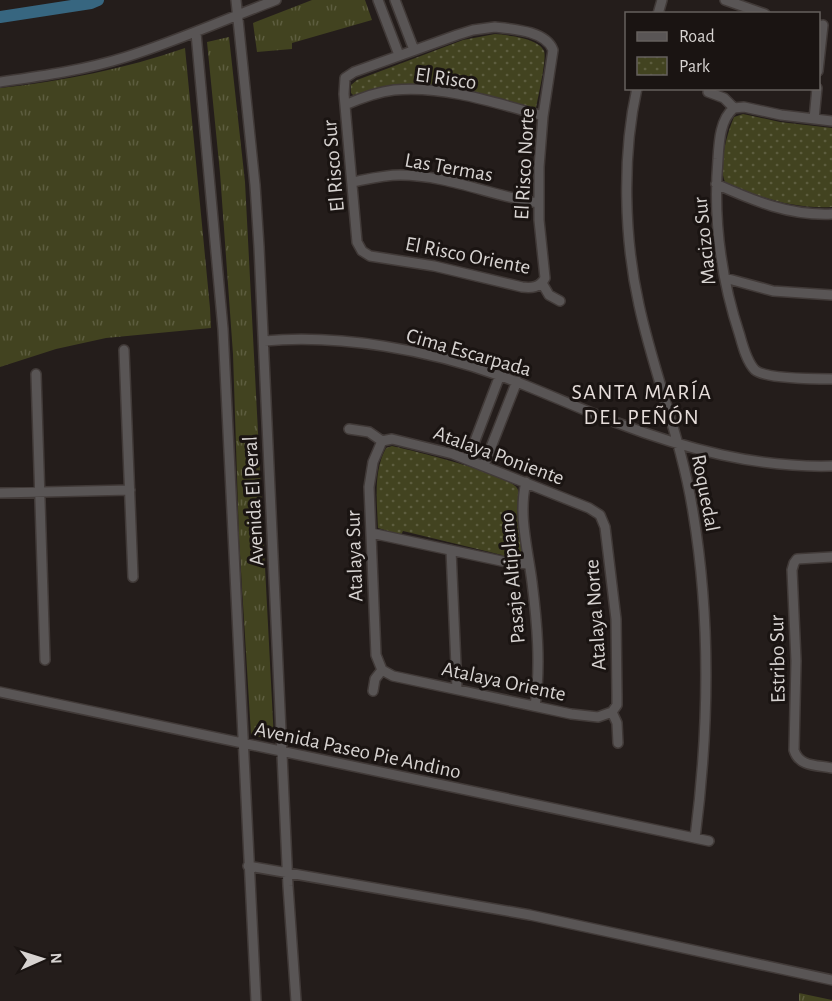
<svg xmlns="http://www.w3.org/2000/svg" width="832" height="1001" font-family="'Alegreya Sans',sans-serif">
<defs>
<pattern id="grass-tufts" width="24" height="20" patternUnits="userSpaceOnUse" patternTransform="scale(1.5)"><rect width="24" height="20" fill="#424320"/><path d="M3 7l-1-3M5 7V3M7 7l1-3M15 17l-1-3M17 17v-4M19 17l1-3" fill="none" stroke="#5d5d3f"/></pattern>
<pattern id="park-dots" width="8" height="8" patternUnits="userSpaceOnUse" patternTransform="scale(1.5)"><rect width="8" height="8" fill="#424320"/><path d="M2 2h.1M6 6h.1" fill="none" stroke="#5d5d3f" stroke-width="1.8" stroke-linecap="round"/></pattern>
</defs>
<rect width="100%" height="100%" fill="#241d1b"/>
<path fill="url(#grass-tufts)" d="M312 0H365L372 20 292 43V49L257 52 253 23Z
M229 37 245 182 274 740 251 735 239 538 233 354 220 173 207 42Z
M185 48 210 308 211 328 106 338 56 349 0 367V88C64 81 124 69 185 48Z
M799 993 832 1000V1001H799Z"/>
<path fill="url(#park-dots)" d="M495 34C507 35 539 38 544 51 547 58 538 98 536 108L482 95 392 86 353 95 351 93V85L357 80 463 40Z
M743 114 780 122 832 128V207C793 209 760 198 725 182 718 166 727 133 734 117Z
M392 446C414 451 506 473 517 488 519 491 519 494 521 497L525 557 518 561 503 558 502 555 403 531 401 535 378 528C377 503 373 471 386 448Z"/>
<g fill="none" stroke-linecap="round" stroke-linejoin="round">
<path stroke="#376680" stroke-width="12" d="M0 17 91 3 98 0"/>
<defs>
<path id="minor" d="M236 0 255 185 259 247 288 886 296 1001
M378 0 399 55
M395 0 414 50
M725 0 765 14
M658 14 662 0
M495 27C513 29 546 31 553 50L543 116 539 167V220L545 278C540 288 531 288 522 287L434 266 370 256 362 251 357 242 344 94 345 78 354 72 457 35 473 30Z
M196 33 223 329 256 1001
M818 71 823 25
M0 82C42 76 85 70 126 57 177 41 226 19 276 0
M637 88C622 155 624 238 639 305 654 375 682 441 693 512 711 620 709 729 695 838
M708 92 724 98 734 108
M345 105C361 98 377 92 394 90 443 85 496 103 543 116
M734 108C720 119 719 142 718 159 713 219 721 279 740 336 743 347 747 362 755 370 765 379 817 379 832 379
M734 108 744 107 781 115 832 121
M814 119 817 88
M353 182C368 179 384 175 400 175 447 175 492 196 538 203
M716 184C754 201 790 216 832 214
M725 278 773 291 832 295
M542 283 549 295 560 301
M264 341C340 334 429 350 501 376 540 390 577 408 615 422 685 449 757 468 832 466
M124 350 133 577
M36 374 45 660
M349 429 369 432 382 441
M382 441 392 439 453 454 589 508 600 515 605 527 616 619 617 696V705L612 712
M468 459 500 375
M484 465 517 381
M526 482C518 515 528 550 532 582 537 622 541 666 535 706
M0 493 130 490
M371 533 506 562 529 564
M451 550 457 689
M832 557 797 559 794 563 792 570 796 661 794 750C799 767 817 765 832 768
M382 670 393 676 571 714 598 717 612 712
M382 670 376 655 369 487 373 462 382 441
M373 691 375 679 382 670
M0 692 709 841
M612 712 617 723 618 743
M248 866 530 915 832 980"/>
</defs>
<use href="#minor" stroke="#413a38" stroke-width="12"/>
<use href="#minor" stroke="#595555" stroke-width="9"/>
</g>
<g text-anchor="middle" stroke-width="6" stroke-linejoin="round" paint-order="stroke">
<g font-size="21" fill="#d7d3d1" stroke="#1a1412">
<text transform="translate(446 78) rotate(8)" y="7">El Risco</text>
<text transform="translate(524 164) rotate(-87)" y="7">El Risco Norte</text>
<text transform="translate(333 166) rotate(-95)" y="7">El Risco Sur</text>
<text transform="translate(449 167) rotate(10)" y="7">Las Termas</text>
<text transform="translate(704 241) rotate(-96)" y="7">Macizo Sur</text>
<text transform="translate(468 255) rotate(11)" y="7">El Risco Oriente</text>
<text transform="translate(469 352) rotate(16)" y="7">Cima Escarpada</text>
<text transform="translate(499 455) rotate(20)" y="7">Atalaya Poniente</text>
<text transform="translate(706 493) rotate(79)" y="7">Roquedal</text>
<text transform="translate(253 501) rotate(-93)" y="7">Avenida El Peral</text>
<text transform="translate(354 556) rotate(-92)" y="7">Atalaya Sur</text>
<text transform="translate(512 578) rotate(-95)" y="7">Pasaje Altiplano</text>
<text transform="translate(595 615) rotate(-94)" y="7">Atalaya Norte</text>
<text transform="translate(777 659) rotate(-91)" y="7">Estribo Sur</text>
<text transform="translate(504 681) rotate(12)" y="7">Atalaya Oriente</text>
<text transform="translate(358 750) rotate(12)" y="7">Avenida Paseo Pie Andino</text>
</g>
<g font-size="22" letter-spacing="1.5" fill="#e6ddda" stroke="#1a1412">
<text x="642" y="399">SANTA MARÍA<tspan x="642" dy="25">DEL PEÑÓN</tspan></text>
</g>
</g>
<rect x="625" y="12" width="195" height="78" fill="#1a1412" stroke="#66605e" stroke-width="1.5"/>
<rect x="637" y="32" width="30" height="9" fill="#595555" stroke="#66605e" stroke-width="1.5"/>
<text x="679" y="42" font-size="18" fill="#d7d3d1">Road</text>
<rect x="637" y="57" width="30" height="18" fill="url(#park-dots)" stroke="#66605e" stroke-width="1.5"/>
<text x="679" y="72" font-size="18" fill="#d7d3d1">Park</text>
<g transform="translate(42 959) rotate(87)" stroke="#1a1412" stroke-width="4.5" paint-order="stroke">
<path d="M0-4.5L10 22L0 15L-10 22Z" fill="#d7d3d1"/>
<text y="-9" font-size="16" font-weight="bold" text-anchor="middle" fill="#d7d3d1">N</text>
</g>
</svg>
